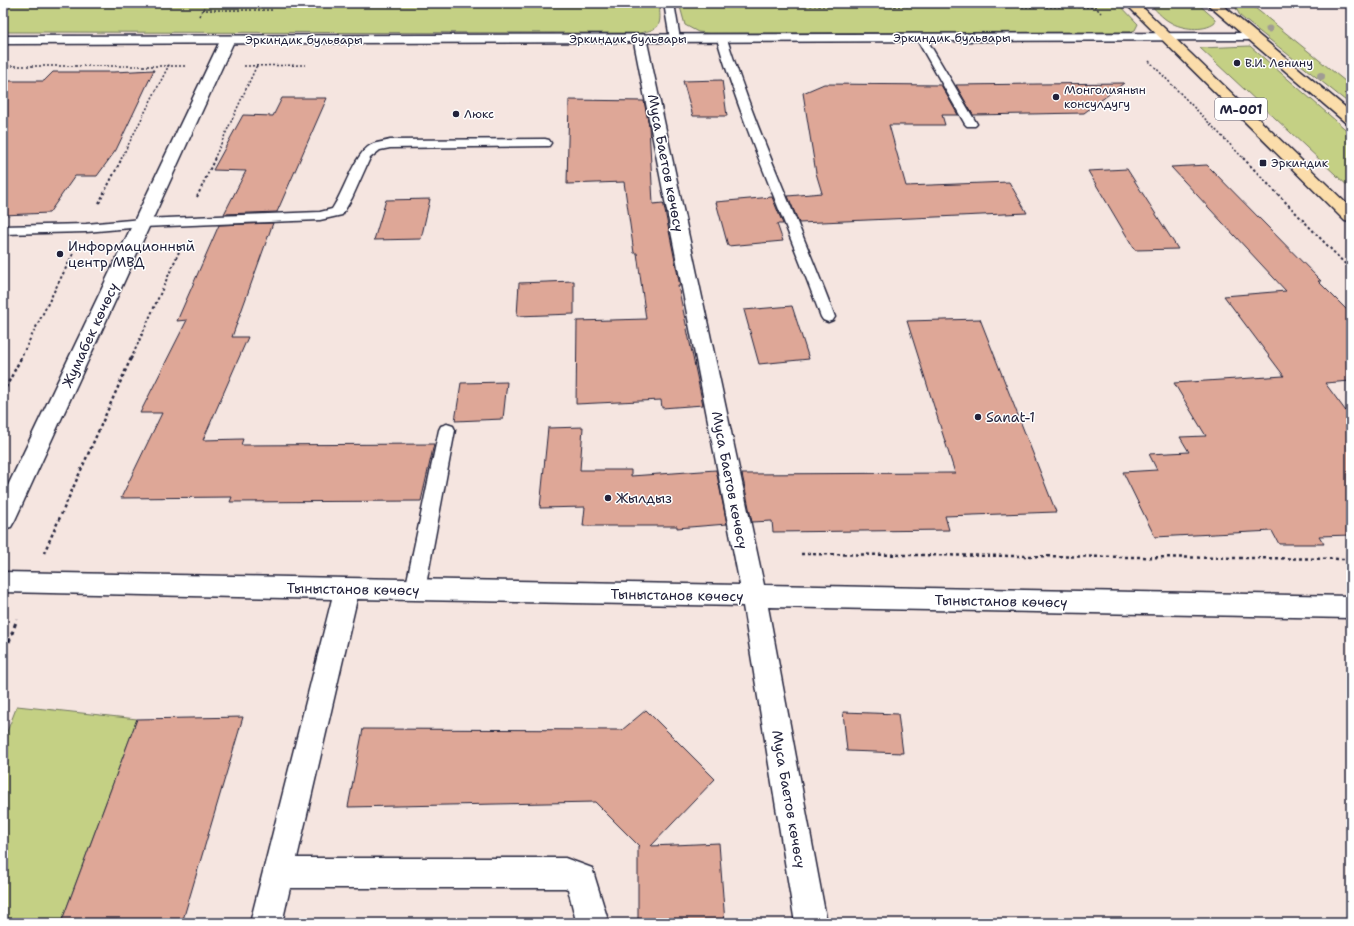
<svg xmlns="http://www.w3.org/2000/svg" width="1354" height="926" font-family="'Shantell Sans',sans-serif">
<rect width="100%" height="100%" fill="#f5e5e0"/>
<filter id="ink" filterUnits="userSpaceOnUse"><feTurbulence type="fractalNoise" baseFrequency=".025" numOctaves="2"/><feDisplacementMap in="SourceGraphic" scale="8" xChannelSelector="R" yChannelSelector="G"/><feConvolveMatrix kernelMatrix="1 2 1 2 8 2 1 2 1" color-interpolation-filters="sRGB"/></filter>
<g filter="url(#ink)">
<path fill="#c4d084" stroke="#737960" d="M3 3H659C661 25 662 29 639 33L3 32Z
M679 3H1118L1138 24 1135 30 1130 32 709 33 698 32 685 25Z
M1149 3H1197L1215 19V23C1204 32 1181 29 1170 22 1162 18 1155 9 1149 3Z
M1245 3H1249L1351 86V105L1240 16 1235 6Z
M1250 46 1351 134V189L1200 48Z
M17 706 137 719 61 923H3V742Z"/>
<path fill="#dea797" stroke="#22223b" d="M154 70 116 150 97 176H75L49 213 3 215V81H44L53 72H114Z
M722 80 727 116H693L683 81Z
M1124 83 1084 113 973 115 956 85Z
M824 84 941 85 958 115H942L945 125H889L906 186 1009 182 1027 213 799 223 788 196 822 193 816 173 803 93Z
M282 98H327L277 212 224 214 246 171 213 170 243 115 273 116Z
M569 100 644 101 649 126 653 204 663 203 664 206 680 286H678L703 405 662 408 661 400 576 404 577 321 646 319 637 253H634L624 182 567 184Z
M1207 165 1321 281H1318L1351 314V381L1325 383 1351 418V535L1319 536 1324 544H1279L1272 531 1155 537 1123 472 1157 470 1149 454 1189 452 1180 437 1206 436 1174 383 1284 376 1224 296 1286 291 1171 167Z
M1127 169 1178 249 1135 250 1088 171Z
M772 197 783 224H777L783 241 728 246 716 202Z
M430 199 421 239 374 240 386 200Z
M273 223 232 337H248L203 440 243 439 241 445 434 444 421 501 230 502 232 497 121 498 162 413H140L187 320 177 321 219 225Z
M574 281V314L517 316 519 283Z
M792 306 809 359 759 364 744 310Z
M980 319 1056 512 945 516 949 530 773 532 772 521 752 522 742 474 955 473 907 321Z
M507 382 503 419 455 421 461 383Z
M583 427 580 470H631V476L716 470 727 524 677 528V526H583L585 507 540 508 548 428Z
M646 710 715 779 651 846 719 843 725 923H638V846H639L595 802 348 807 363 729 622 730Z
M843 712 898 714 903 753 847 751Z
M243 717 182 923H61L137 719Z"/>
<g fill="none" stroke-linecap="round" stroke-linejoin="round">
<defs>
<path id="service" d="M664 3H674L680 39 679 41 675 42 670 39Z
M921 35 926 38 977 124 975 126H967L965 124 916 38Z
M722 36 727 39C757 134 800 224 835 317L833 320 828 322 823 320 821 317C787 224 745 134 717 39Z
M545 139 549 140 551 143 549 146 390 148 380 150 370 158 352 198 342 215 320 220 142 227 86 232 3 234V226L86 224 142 219 320 212 332 209C344 192 354 154 371 145 377 142 384 142 390 140Z
M447 424 453 426 455 430 425 590 422 596 415 598 408 596 405 590 439 430 441 426Z"/>
<path id="minor" d="M1252 33 1257 34 1259 37 1257 40 647 42 764 585 1351 596V618L768 607 827 923H795L743 606 357 599 297 858H565L592 868 607 917V923H575V917L568 889 565 888H290L282 923H250L332 599 3 592V572L740 585 634 42 3 44V36Z"/>
<path id="tertiary" d="M227 37 232 38 234 41 15 520 11 527 3 529V496L220 41 222 38Z"/>
<path id="primary" d="M1125 3H1138L1351 208V222L1345 221Z
M1206 3H1220L1351 112V124L1346 123Z"/>
</defs>
<use href="#service" stroke="#22223b" stroke-width="3"/>
<use href="#minor" stroke="#22223b" stroke-width="3"/>
<use href="#tertiary" stroke="#22223b" stroke-width="3"/>
<use href="#primary" stroke="#22223b" stroke-width="3"/>
<path stroke="#22223b" stroke-width="1.5" stroke-dasharray="2 2" stroke-linecap="butt" d="M153 3 206 4
M1092 3 1101 13
M276 4 645 5
M694 5 1096 7
M202 10H273
M199 16 207 3
M1149 61 1244 159
M3 66H186
M244 66 305 65
M121 159 170 63
M214 159 257 65"/>
<path stroke="#22223b" stroke-width="2" stroke-dasharray="2.5 2.5" stroke-linecap="butt" d="M1243 158 1351 270
M197 197 215 158
M99 203 122 158
M20 359 74 252
M131 359 182 245"/>
<path stroke="#22223b" stroke-width="2.5" stroke-dasharray="3 3" stroke-linecap="butt" d="M3 393 21 358
M44 553 131 358
M801 554 1351 559"/>
<path stroke="#22223b" stroke-width="3" stroke-dasharray="4 4" stroke-linecap="butt" d="M9 642 17 619"/>
<use href="#service" fill="#fff" fill-rule="evenodd"/>
<use href="#minor" fill="#fff" fill-rule="evenodd"/>
<use href="#tertiary" fill="#fff" fill-rule="evenodd"/>
<use href="#primary" fill="#fbddab" fill-rule="evenodd"/>
</g>
<g fill="#a09b94">
<circle cx="1269" cy="29" r="3.5"/>
<circle cx="1321" cy="76" r="4"/>
</g>
</g>
<g fill="#22223b" stroke="#fff" stroke-width="1.5">
<circle cx="1237" cy="63" r="4"/>
<circle cx="1056" cy="97" r="4"/>
<circle cx="456" cy="114" r="4"/>
<rect x="1259" y="159" width="8" height="8" rx="2"/>
<circle cx="60" cy="254" r="4"/>
<circle cx="978" cy="417" r="4"/>
<circle cx="608" cy="498" r="4"/>
</g>
<g text-anchor="middle" stroke-width="3" stroke-linejoin="round" paint-order="stroke">
<g font-size="12" fill="#22223b" stroke="#fff">
<text x="952" y="42">Эркиндик бульвары</text>
<text x="628" y="43">Эркиндик бульвары</text>
<text x="304" y="44">Эркиндик бульвары</text>
</g>
<g font-size="12" fill="#22223b" stroke="#fff" text-anchor="start">
<text x="1245" y="67">В.И. Ленину</text>
<text x="1064" y="94">Монголиянын<tspan x="1064" dy="14">консулдугу</tspan></text>
<text x="464" y="118">Люкс</text>
<text x="1271" y="167">Эркиндик</text>
</g>
<rect fill="#fff" stroke="#646476" stroke-width="1" x="1215" y="98" width="52" height="22" rx="3"/>
<g font-size="13" font-weight="bold" fill="#22223b">
<text x="1241" y="114">М-001</text>
</g>
<g font-size="14" fill="#22223b" stroke="#fff">
<text transform="translate(666 163) rotate(79)" y="5">Муса Баетов көчөсү</text>
<text transform="translate(90 335) rotate(-65)" y="5">Жумабек көчөсү</text>
<text transform="translate(730 480) rotate(79)" y="5">Муса Баетов көчөсү</text>
<text transform="translate(353 589) rotate(1)" y="5">Тыныстанов көчөсү</text>
<text transform="translate(677 595) rotate(1)" y="5">Тыныстанов көчөсү</text>
<text transform="translate(1001 601) rotate(1)" y="5">Тыныстанов көчөсү</text>
<text transform="translate(789 799) rotate(80)" y="5">Муса Баетов көчөсү</text>
</g>
<g font-size="14" fill="#22223b" stroke="#fff" text-anchor="start">
<text x="68" y="251">Информационный<tspan x="68" dy="16">центр МВД</tspan></text>
<text x="986" y="422">Sanat-1</text>
<text x="616" y="503">Жылдыз</text>
</g>
</g>
<rect width="1354" height="926" fill="none" stroke="#fff" stroke-width="16"/>
<rect x="8" y="8" width="1338" height="910" fill="none" stroke="#22223b" stroke-width="1.5" filter="url(#ink)"/>
</svg>
